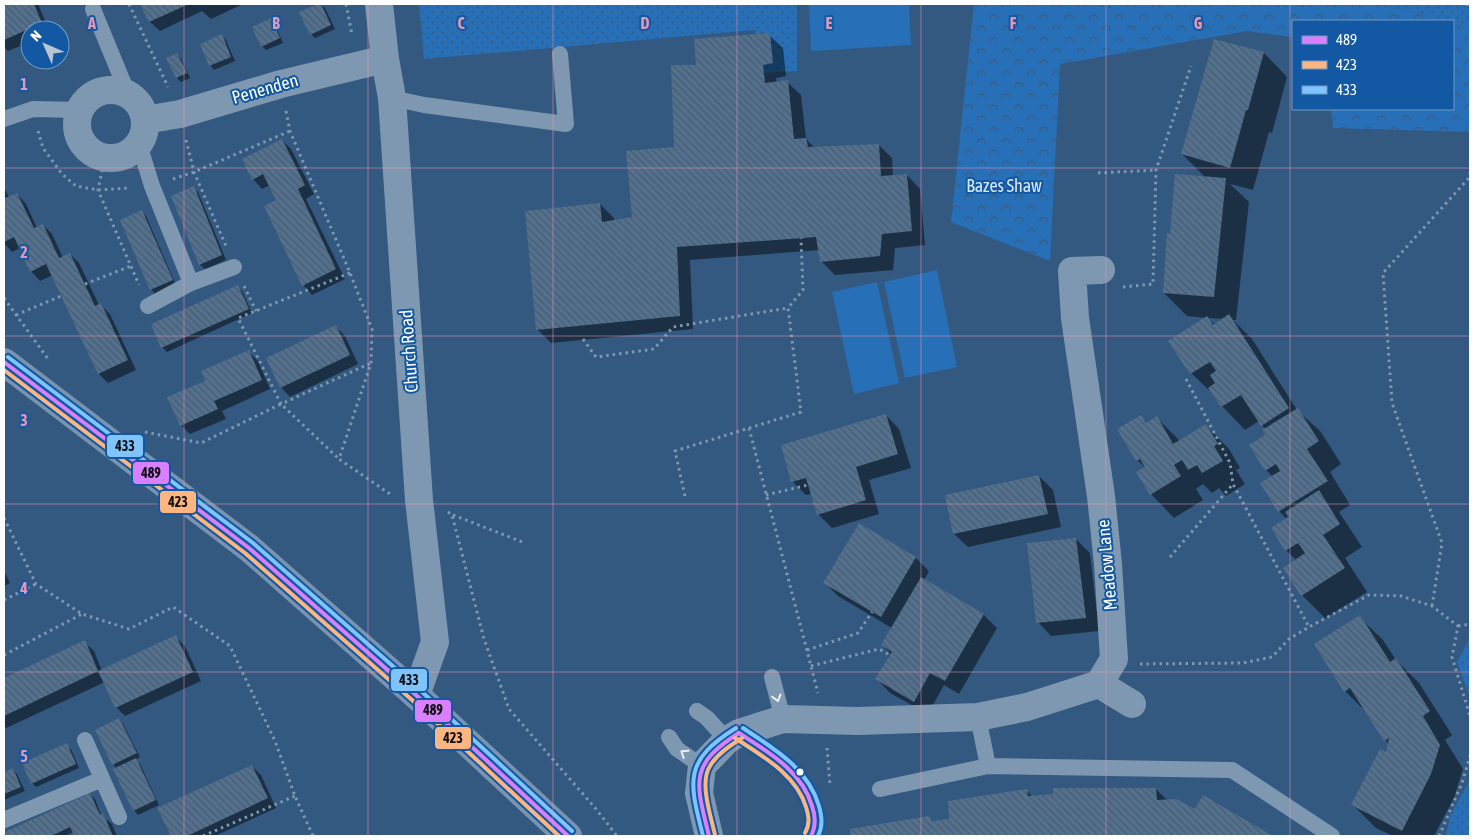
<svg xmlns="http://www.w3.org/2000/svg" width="1474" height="840" font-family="'Asap Condensed',sans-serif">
<defs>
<pattern id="grass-dots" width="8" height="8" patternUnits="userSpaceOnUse" patternTransform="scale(1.25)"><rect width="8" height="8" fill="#276fb7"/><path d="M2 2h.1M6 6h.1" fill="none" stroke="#3d5a77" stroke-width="1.8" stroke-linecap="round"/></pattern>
<pattern id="forest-crowns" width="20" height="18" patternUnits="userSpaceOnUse" patternTransform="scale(1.25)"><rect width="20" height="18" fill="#276fb7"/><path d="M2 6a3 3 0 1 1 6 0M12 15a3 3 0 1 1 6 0" fill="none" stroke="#3d5a77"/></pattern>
<pattern id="building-back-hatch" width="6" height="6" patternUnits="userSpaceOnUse" patternTransform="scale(1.25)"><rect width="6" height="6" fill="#527190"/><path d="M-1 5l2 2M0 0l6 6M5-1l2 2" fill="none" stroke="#4e5b67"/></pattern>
</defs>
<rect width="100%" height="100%" fill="#335981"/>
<path fill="url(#grass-dots)" d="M419 4H797V71L762 73 755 30 424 59Z
M1376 4H1470V25Z
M1470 638V698L1457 662Z
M1470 780V836H1446L1450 816Z"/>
<path fill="url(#forest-crowns)" d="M974 4H1376L1470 25V132L1333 128 1331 109H1453V21H1293V37L1247 31 1060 64 1050 261 951 222Z"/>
<path fill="#276fb7" d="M809 4H909L911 45 811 51Z
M937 270 957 367 905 378 884 282Z
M877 282 899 383 854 394 832 292Z"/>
<path fill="#0007" fill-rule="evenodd" d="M4 4H38L49 30H30V42L8 51 4 47Z
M142 4H243L211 19 202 11 160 31 150 22Z
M320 4 325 8 335 29 315 38 311 34 301 13Z
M270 20 275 24 283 43 266 50 262 46Z
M769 35 783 48 786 76 776 78 777 83 787 82 801 95 806 139 815 148 879 145 892 158 893 176 907 175 920 189 925 245 895 248 893 270 835 275 821 261 819 250 690 260 693 329 551 343 537 329 600 204 614 218V222L633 218 675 148 697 66Z
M222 36 226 40 235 61 214 70 210 65Z
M1215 40 1264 53 1287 77 1272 133 1269 132 1253 190 1230 184 1249 202 1236 320H1233L1252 339 1297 410 1321 432 1341 464 1330 472 1350 505 1339 512 1362 547 1345 558 1367 592 1325 618 1302 595 1296 560 1286 550 1273 528 1287 519 1279 511 1262 484 1273 477 1266 470 1267 435 1266 430 1259 421 1245 430 1222 406 1215 396 1191 373 1206 318 1187 316 1164 293 1171 235 1205 177 1182 154ZM1207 318 1224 319 1215 325Z
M177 54 181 59 190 78 181 82 177 78 168 59Z
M282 140 291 149 314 194 306 199 345 279 312 295 303 285 278 201 270 185 262 189 253 179Z
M4 187 9 198 17 194 26 204 37 228 43 225 52 234 63 258 70 254 79 263 99 305 100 304 110 314 136 370 108 383 99 374 53 275 40 281 31 271 20 248 12 252 4 243Z
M193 188 198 192 226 260 205 269 200 265 172 197Z
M142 212 146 216 176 285 155 294 151 289Z
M238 287 242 291 252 313 167 352 162 347 152 324Z
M336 327 345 336 358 364 290 397 281 387Z
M249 352 258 361 270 389 222 411 226 419 190 434 181 425 207 382Z
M886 415 899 429 911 468 869 480 879 514 832 528 818 514 812 494 806 495 793 482Z
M1141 417 1147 423 1157 418 1180 441 1206 426 1229 449 1240 468 1236 470 1245 484 1226 496 1219 488 1212 493 1203 484 1196 489 1203 500 1174 518 1151 494 1146 468 1137 460Z
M1039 476 1053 490 1061 527 968 547 954 534Z
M860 525 916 558 929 571 924 580 984 615 997 628 959 694 944 685 928 714 890 693 877 679 891 654 882 645 892 628 838 596 825 583Z
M1076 539 1090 553 1099 631 1051 636 1038 622Z
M4 571 10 583 4 586Z
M1359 617 1383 640 1396 660 1419 683 1452 735 1445 740 1463 769 1454 798 1434 836H1393L1376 828 1353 805 1387 754 1389 745 1367 713 1345 691Z
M176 637 185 646 201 681 125 716 116 707 105 682 4 729V679L84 642 94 651 102 671Z
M119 719 123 724 140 757 135 760 140 764 159 805 138 815 134 810 117 769 113 764Z
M66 745 71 749 79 768 36 787 32 783Z
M252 766 261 775 276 808 215 836H172L159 809Z
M12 769 17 774 25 791 4 800V773Z
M1156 789 1168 801 1195 811 1204 797 1271 836H852L851 830 929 818 934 822 951 820 1026 790 1033 797Z
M90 795 95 799 101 815 112 824 117 836H76L74 832 64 836H8L7 832Z"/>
<path fill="url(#building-back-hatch)" d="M4 4H34L42 23 4 40Z
M140 4H189L149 22Z
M318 4H321L331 25 310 35 299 12Z
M271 18 280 38 261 47 252 27Z
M770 33 773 63 763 65 765 83 788 80 794 139 806 138 808 147 879 144 881 176 907 174 912 231 882 234 880 256 820 262 816 237 677 247 680 316 536 330 525 211 600 203 602 222 632 217 626 151 674 147 671 65H696L694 39Z
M222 34 231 57 209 66 200 44Z
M1214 39 1264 52 1248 110H1246L1230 168 1181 154Z
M177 53 187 73 176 78 166 58Z
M282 139 305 185 298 189 336 269 302 286 264 206 276 200 263 174 252 180 242 159Z
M1175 174 1226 178 1214 297 1163 293 1167 233 1170 234Z
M194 186 222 255 199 265 171 196Z
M17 193 34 228 43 224 59 258 70 253 95 306 101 303 128 360 98 374 46 264 30 272 14 237 4 242V195L5 198Z
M142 210 173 280 150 290 120 220Z
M238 285 249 309 161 348 151 324Z
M1229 314 1289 408 1261 426 1241 395 1221 407 1208 388 1215 383 1210 375 1216 371 1210 362 1190 374 1168 341 1207 316 1213 325Z
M336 325 350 355 280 388 266 358Z
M249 350 262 380 214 401 218 409 180 426 167 397 205 381 201 371Z
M1298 408 1319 441 1307 449 1328 481 1278 512 1260 483 1280 471 1276 464 1265 471 1249 445 1265 435 1262 430Z
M886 414 898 454 856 467 866 500 817 515 806 478 791 482 781 445Z
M1141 415 1146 423 1157 416 1173 444 1206 424 1218 444 1214 446 1223 461 1202 473 1197 465 1188 470 1182 460 1174 465 1181 476 1150 495 1136 472 1145 467 1140 459 1136 461 1117 429Z
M1039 475 1048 514 953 534 945 495Z
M1319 490 1340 524 1323 535 1345 568 1301 596 1283 568 1305 553 1298 543 1285 551 1271 528 1288 517 1285 512Z
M859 523 916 557 881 617 823 583Z
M1076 538 1086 618 1036 623 1027 543Z
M921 577 984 614 945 681 930 673 914 702 875 679 892 652 881 645Z
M1360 615 1390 662 1396 658 1430 711 1423 716 1440 745 1431 774 1402 831 1351 805 1380 749 1386 752 1389 738 1384 741 1350 688 1344 692 1314 644Z
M176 635 193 672 115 708 98 671 4 716V678L85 640 98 671Z
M119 718 137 753 112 765 95 730Z
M67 743 76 764 31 784 22 763Z
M136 758 156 800 133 811 113 769Z
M252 765 268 798 187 836H171L157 808Z
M13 768 21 787 4 794V772Z
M1053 788H1156L1157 800 1176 799 1195 809 1203 795 1273 836H851L850 829 929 816 932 821 949 819 948 801 1027 789 1028 796 1053 794Z
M90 793 100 815 103 813 113 836H74L70 827 51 836H7L5 832Z"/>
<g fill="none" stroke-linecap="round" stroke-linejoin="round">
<path stroke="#7f98b1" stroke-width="3" stroke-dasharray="2.5 4" stroke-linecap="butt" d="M129 4 168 87
M346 4 352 35
M1466 4 1470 6
M286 111 290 131 350 273 372 329 371 363 339 459 390 494
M38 131 43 148 62 174 76 186 98 190 130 188
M186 140 194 172 226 246
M105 157 98 190 139 285
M1098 173 1156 170
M173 179 194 172 290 131
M350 273 238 318 281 404 371 363
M85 284 131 266
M244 286 256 311
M1123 287 1153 284 1156 170 1191 66
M4 298 48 359
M16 315 61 296
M583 339 596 357 654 349 673 327 788 308
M1186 379 1230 463 1233 484 1309 627
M749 428 818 693
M145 432 201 443 281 404 339 459
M766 495 808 485
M685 496 675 451 801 412 788 308 803 290 801 238
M448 512 452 515 484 639 509 709 596 809 617 836
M453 515 525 543
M4 518 36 584 82 614 129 629 173 607 230 646 275 741 295 796 313 836
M1170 557 1233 484
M4 600 36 584
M1432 606 1442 543 1392 403 1383 273 1468 179 1470 173
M1458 626 1470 624
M807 650 858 633 872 612
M4 655 82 614
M1140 664 1243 663 1272 657 1289 639 1309 627 1369 595 1401 596 1432 606 1458 626 1452 657 1470 716
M811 666 879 649 890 655
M827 748 830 785
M203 836 295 796
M1439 836 1462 783 1470 756"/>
<path stroke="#7f98b1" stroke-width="16" d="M93 9 128 94
M392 98 424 105 566 124 560 54
M4 119 33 109 80 110
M139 144 152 186 191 283
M148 306 191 283 234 267
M772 677 783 719
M697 711 707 718 727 740
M978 717 988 766
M739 733C769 754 807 773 814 811 816 823 817 825 811 836
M669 737 677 749 702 766
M85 740 119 817
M880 789 988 766 1232 770 1332 836
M4 820 102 779"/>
<path stroke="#7f98b1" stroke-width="28" d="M379 4 385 59 392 98 419 500 435 642 416 695
M77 124a34 34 0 1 1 68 0a34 34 0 1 1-68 0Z
M145 120 180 114 281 84 385 59
M1099 684 1132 704
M709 836 699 793 702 766 727 740 739 733 783 719 858 721 978 717 1027 707 1099 684 1114 659 1108 564 1101 496 1075 318 1072 271 1101 270"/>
<path stroke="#7a93ae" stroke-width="28" d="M4 362 249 548 416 695 568 836"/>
<defs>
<path id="bus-1" d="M4 362 249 548 416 695 568 836
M739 733C768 752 802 771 812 806 816 817 816 826 811 836
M709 836C696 783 688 765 739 733"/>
<path id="bus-2" d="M4 370 245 553 412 700 559 836
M735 738C762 756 796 774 806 807 809 817 810 824 805 833
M715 835C711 816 699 783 710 766 717 754 731 745 742 738"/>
<path id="bus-3" d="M8 357 253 543 420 690 572 831
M743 728C774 749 808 768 819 806 822 817 823 826 818 836
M703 836C689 781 683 761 736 728"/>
</defs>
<use href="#bus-1" stroke="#1258a2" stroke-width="8"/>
<use href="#bus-2" stroke="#1258a2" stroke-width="8"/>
<use href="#bus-3" stroke="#1258a2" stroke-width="8"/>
<use href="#bus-1" stroke="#d880ff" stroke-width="4"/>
<use href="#bus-2" stroke="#ffb580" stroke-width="4"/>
<use href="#bus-3" stroke="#80c4ff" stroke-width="4"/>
</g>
<defs><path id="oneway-chevron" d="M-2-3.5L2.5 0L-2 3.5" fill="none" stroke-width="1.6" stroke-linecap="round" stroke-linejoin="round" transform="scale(1.25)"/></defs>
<g stroke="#ecf0f3">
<use href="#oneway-chevron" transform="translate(777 698) rotate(75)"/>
<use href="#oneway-chevron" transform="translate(684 753) rotate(-146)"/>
</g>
<path fill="none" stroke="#e497b5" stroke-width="1" stroke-opacity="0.55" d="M184 4V836M368 4V836M553 4V836M737 4V836M921 4V836M1106 4V836M1290 4V836M4 168H1470M4 336H1470M4 504H1470M4 672H1470"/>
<circle fill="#fff" stroke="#1258a2" stroke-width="2" cx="800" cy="772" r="4.5"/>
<g text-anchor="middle" stroke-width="4" stroke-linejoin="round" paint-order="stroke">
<g font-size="18" fill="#fff" stroke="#1258a2">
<text transform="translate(265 89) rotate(-16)" y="6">Penenden</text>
<text transform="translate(409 351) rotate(-94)" y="6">Church Road</text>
<text transform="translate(1107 565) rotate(-95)" y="6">Meadow Lane</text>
</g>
<g font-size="18" fill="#d5eafe" stroke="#1258a2">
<text x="1004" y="192">Bazes Shaw</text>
</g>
</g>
<g font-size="16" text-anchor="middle" font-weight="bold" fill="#e497b5" stroke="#1258a2" stroke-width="4" stroke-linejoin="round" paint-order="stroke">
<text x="92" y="29">A</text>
<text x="276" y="29">B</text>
<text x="461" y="29">C</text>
<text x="645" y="29">D</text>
<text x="829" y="29">E</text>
<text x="1013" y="29">F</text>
<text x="1198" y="29">G</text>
<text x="24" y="90">1</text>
<text x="24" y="258">2</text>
<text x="24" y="426">3</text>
<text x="24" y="594">4</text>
<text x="24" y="762">5</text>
</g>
<g stroke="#1258a2" stroke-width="2">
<rect x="106" y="434" width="38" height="24" rx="5" fill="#80c4ff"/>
<rect x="132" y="461" width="38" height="24" rx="5" fill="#d880ff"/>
<rect x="159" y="490" width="38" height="24" rx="5" fill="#ffb580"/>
<rect x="390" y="668" width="38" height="24" rx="5" fill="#80c4ff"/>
<rect x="414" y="699" width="38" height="24" rx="5" fill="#d880ff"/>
<rect x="434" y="726" width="38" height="24" rx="5" fill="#ffb580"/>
</g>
<g font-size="14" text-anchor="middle" font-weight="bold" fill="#111">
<text x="125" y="451">433</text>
<text x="151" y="478">489</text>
<text x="178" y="507">423</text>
<text x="409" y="685">433</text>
<text x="433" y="715">489</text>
<text x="453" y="743">423</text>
</g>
<rect width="1474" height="840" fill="none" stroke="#ffffff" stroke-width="10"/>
<rect x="1292" y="20" width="162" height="90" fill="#1258a2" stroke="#719bc7"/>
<rect x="1302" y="36" width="25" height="8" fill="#d880ff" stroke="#719bc7"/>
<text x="1336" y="45" font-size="15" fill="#ffffff">489</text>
<rect x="1302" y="61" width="25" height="8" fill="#ffb580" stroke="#719bc7"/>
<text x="1336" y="70" font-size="15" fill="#ffffff">423</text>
<rect x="1302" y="86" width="25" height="8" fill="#80c4ff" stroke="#719bc7"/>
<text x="1336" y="95" font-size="15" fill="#ffffff">433</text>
<g transform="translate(45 45) rotate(315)"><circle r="24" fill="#1258a2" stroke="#719bc7"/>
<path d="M0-4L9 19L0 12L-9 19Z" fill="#b8c5d3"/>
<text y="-8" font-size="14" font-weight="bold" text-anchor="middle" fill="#ffffff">N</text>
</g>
</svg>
